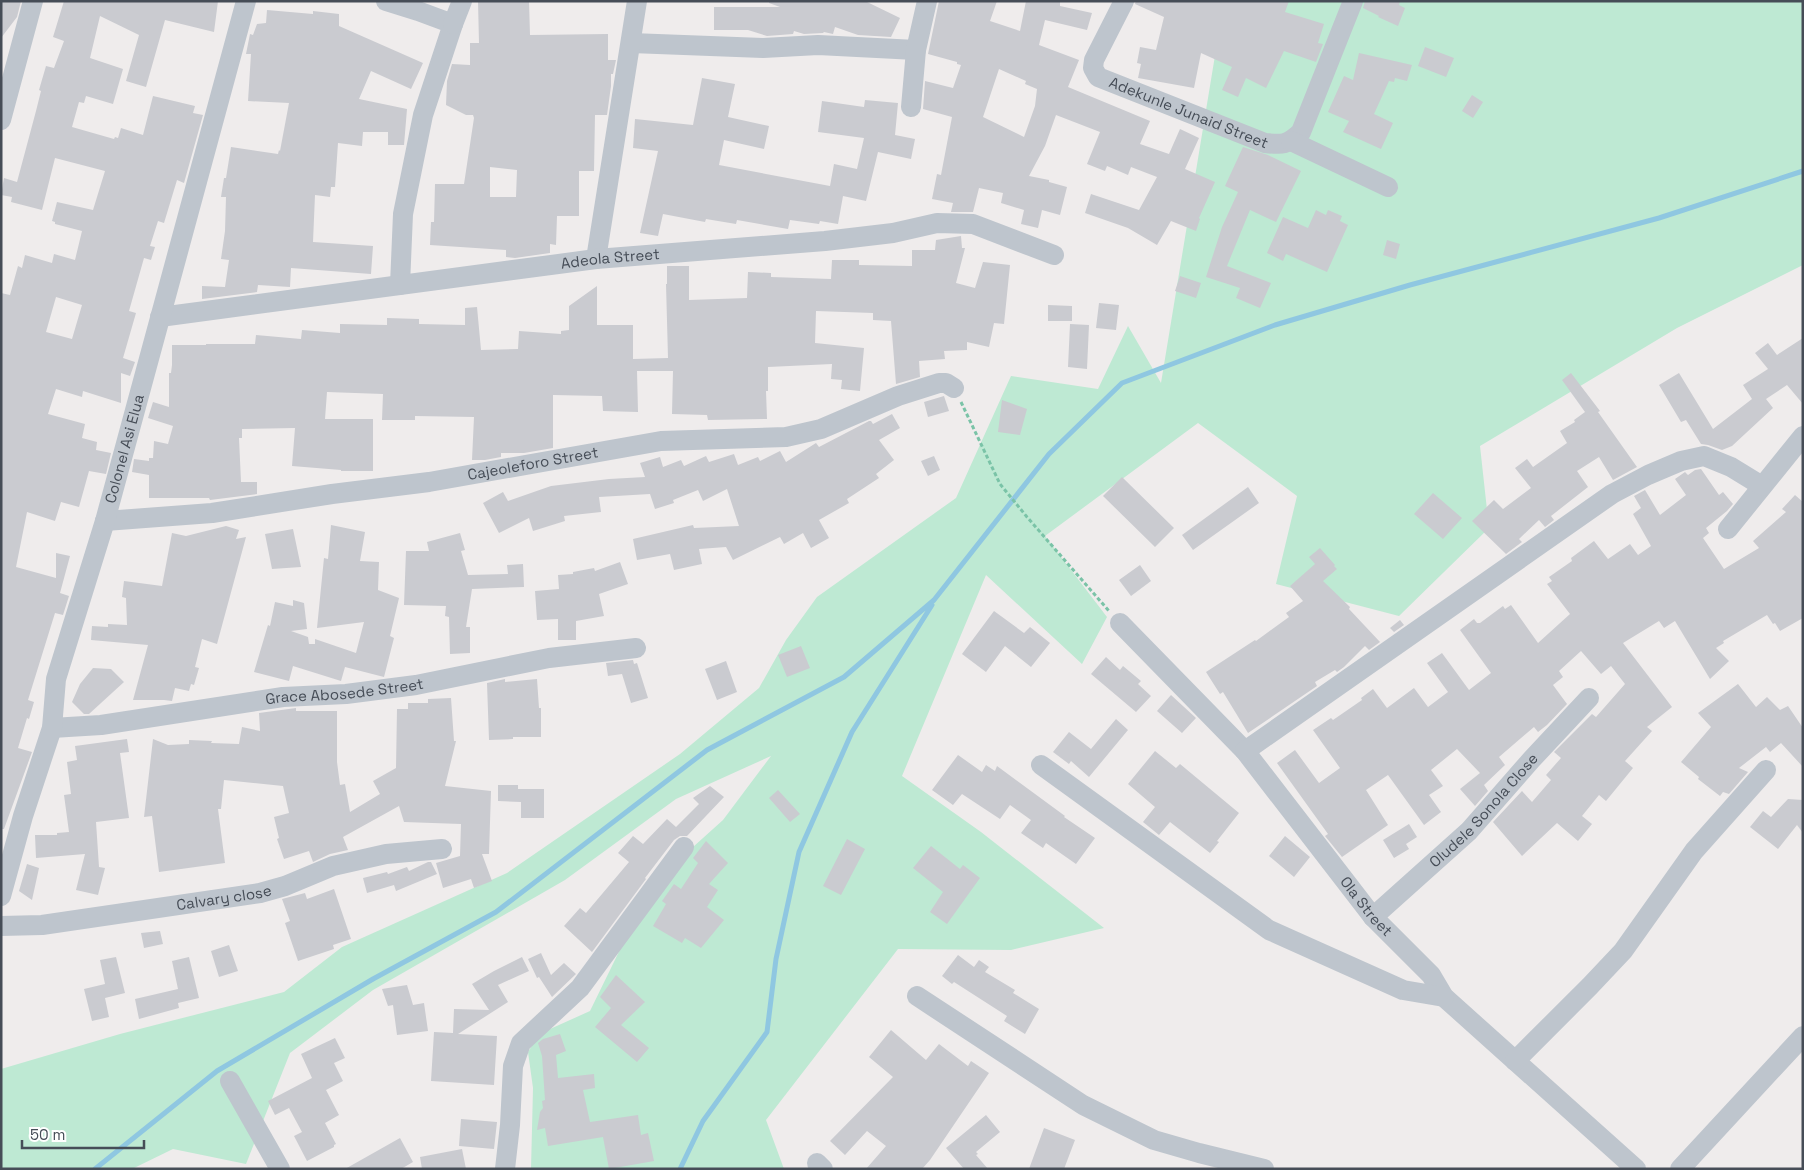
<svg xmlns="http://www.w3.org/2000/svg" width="1804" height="1170" font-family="'Space Grotesk',sans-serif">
<rect width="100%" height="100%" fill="#efecec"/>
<path fill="#bee9d3" d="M1224 1H1803V265L1677 328 1480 446 1489 528 1399 616 1276 584 1297 496 1198 423 1045 536 1107 617 1082 664 986 575 902 776 981 832 1104 928 1011 950 898 949 766 1120 784 1169H531L533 1088 528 1052 539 1034 590 1011 632 925 673 865 723 820 771 756 676 799 565 880 373 990 290 1053 246 1164 173 1149 132 1169H1V1069L120 1034 284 992 342 947 507 873 680 754 759 688 786 640 817 597 956 498 1011 376 1098 389 1128 326 1161 383Z"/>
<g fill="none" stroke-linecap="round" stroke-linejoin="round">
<path stroke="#8fc7e1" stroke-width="5" d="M95 1169 217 1071 373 979 496 912 707 750 844 677 934 600 1049 454 1122 383 1275 325 1410 285 1659 218 1803 171
M680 1169 703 1121 767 1032 776 959 799 852 852 732 932 605"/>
</g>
<path fill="#cacbd0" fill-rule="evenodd" d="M1 1H21L17 17 1 38Z
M64 1H218L214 32 165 20 146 87 126 81 139 35 100 16 90 58 123 69 113 104 86 96 84 103 79 102 72 127 114 139 115 137 118 138 121 128 143 135 153 96 195 106 193 113 203 115 184 183 177 180 164 223 158 221 150 246 155 247 151 260 144 258 129 311 136 313 123 358 135 362 130 376 121 373V403L83 391 82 397 56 389 48 414 85 424 82 438 97 442 96 450 111 453 106 474 89 471 79 507 61 502 55 521 27 512 16 567 56 578V553L70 556 60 593 69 596 63 615 55 613 28 700 34 702 29 719 27 718 18 748 32 752 4 829H1V293L10 295 18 266 22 268 25 255 52 263 54 254 75 260 82 231 55 224V222L52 221 57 202 93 210 105 171 55 158 42 210 11 202 12 197 1 195 4 178 17 182 36 111 41 91 39 90 46 66 54 68 64 41 53 37ZM56 297 82 305 72 339 46 332Z
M478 1H529L530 35 608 34V60H616L613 74H611V86L607 115H595L594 171H579V216H557L556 245 550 244V253L515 258 506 257V250L430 245 431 222H434L435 184H464L474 118 473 115H466L446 105 447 81 452 64 470 65V43H479ZM490 167 517 170 516 197H490Z
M769 1H865L900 18 891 37 858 35 835 27 833 34 824 32 823 33 804 34 794 31 793 34 767 36 748 30H714V7H780L769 3Z
M939 1H997L990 21 1020 31 1026 1H1060V6L1092 13 1087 30 1045 20 1039 45 1079 60 1068 87 1150 121 1140 144 1169 154 1180 129 1199 138 1185 169 1215 182 1199 218 1200 219 1196 231 1171 221 1157 245 1128 228 1085 213 1091 194 1139 210 1157 177 1131 167 1128 175 1107 166 1105 171 1087 164 1100 132 1056 115 1045 146 1029 176 1049 180V182L1067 187 1060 215 1042 210 1038 228 1021 224 1024 210 1001 203 1003 193 979 188 973 212H951L953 203 932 199 937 174 941 175 952 117 923 109 925 81 953 88 961 65 957 64V62L928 54ZM999 69 1026 81 1025 84 1037 89 1035 106 1024 137 983 117Z
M1136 1H1289L1285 12 1324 24 1318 43 1323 44 1316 62 1284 51 1266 88 1246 78 1238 97 1222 90 1232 67 1201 53 1194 88 1138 78 1141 64 1137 63 1140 47 1156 50 1164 17 1135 4Z
M1365 1H1400L1399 5 1405 8 1398 26 1378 17 1379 16 1363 8Z
M267 10 313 14V11L339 14V26L423 63 411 89 371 71 359 99 407 109 404 145H388V132H363L362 146 338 143 335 187H331L330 197 315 195 313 242 373 246 371 274 291 268 290 287 258 285 257 292 202 299V286L225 287 229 260 221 259 225 231 226 197H221L224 178H226L231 147 278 154 279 150 280 151 289 103 248 101 251 54H246L250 34 253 35 257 24 266 23Z
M1425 47 1454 58 1446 77 1418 66Z
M1359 53 1412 65 1407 81 1395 78 1394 82 1389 81 1374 114 1393 123 1381 149 1343 132 1349 121 1328 112 1344 76 1353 80Z
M702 78 735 84 728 117 769 126 764 149 724 140 719 165 830 186 834 164 857 169 864 138 818 132 822 101 864 107 865 100 898 103 895 135 915 139 911 159 878 152 866 201 843 196 838 224 820 221 819 224 790 220 788 229 737 220 736 224 706 219 705 222 663 214 658 236 640 233 658 151 633 148 635 119 693 125Z
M1472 95 1483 102 1473 118 1462 111Z
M1243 147 1268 155 1301 171 1276 222 1250 210 1227 266 1271 283 1260 308 1236 298 1240 288 1206 277 1222 227 1238 192 1225 186Z
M1316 210 1326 215 1328 210 1342 216 1340 221 1348 225 1327 272 1286 254 1283 261 1267 253 1283 217 1308 228Z
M961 236 962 248H965L956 283 975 288 983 262 1010 265 1004 324 994 323 989 347 967 342V350L944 351 945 359 919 361 920 377 896 384 891 321 873 320V313L816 311 815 343 864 348 860 391 841 389 842 380 831 379 832 364 768 367V391H766L767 419 708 420 707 415 672 414 673 371H637L638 412 603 411 602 396 553 395V448L524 453H501V457L485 460H472L474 417 415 416V420H382L383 394 327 392 325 419H373V471H341V470L292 466 295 428 242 429V438H239L241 482H257V494L210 500 209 498H149V475L132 472 134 459 149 461V458H153L154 441 168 444 173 426 148 418 153 402 169 407V373H171L172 365V345H206V344H255L256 335 301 339 302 330 340 333V324L387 325V318L419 319V324L465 325V308L477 307 481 350 518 349 519 331 561 334V331L569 330V306L597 286V325H633V359L668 358 666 284H667V266H689V300L747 298 748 272 771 273V277L831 279 832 260H859V265L912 266V250H935L936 240Z
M1387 240 1400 244 1396 259 1383 255Z
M1180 276 1201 283 1196 298 1175 291Z
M1099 303 1119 305 1116 330 1096 328Z
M1048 305 1072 306V321H1048Z
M1070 324 1089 325 1087 369 1068 367Z
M1803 338V404L1787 385 1766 399 1773 408 1732 446 1722 450 1708 445 1701 444 1686 420 1681 422 1659 385 1679 373 1713 429 1752 399 1743 385 1768 369 1755 353 1768 343 1777 355Z
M1571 373 1600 411 1598 412 1637 467 1613 480 1599 457 1577 471 1588 487 1551 516 1554 520 1545 527 1539 520 1519 539 1522 542 1506 554 1472 521 1494 500 1503 509 1531 488 1515 468 1527 459 1533 467 1567 443 1560 431 1575 422 1574 420 1585 412 1562 380Z
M944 396 949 411 928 417 924 402Z
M1002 400 1027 409 1020 435 998 432Z
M892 414 900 428 879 440 894 460 876 474 879 478 847 499 849 503 819 520 829 538 811 548 803 533 784 544 780 537 733 560 726 547 699 549 702 564 674 570 670 554 637 560 633 539 693 525 694 528 739 526 727 489 703 501 698 490 673 500 674 503 655 509 650 494 599 497 601 512 564 516 565 521 533 531 529 518 499 533 483 503 503 492 508 501 551 486 609 479 645 477 640 463 660 457 663 467 681 460 684 466 706 456 709 462 734 454 738 465 758 457 760 461 780 451 786 462 816 443 819 447 869 421H871L873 424Z
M934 456 940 470 928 476 921 461Z
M1701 469 1719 495 1723 492 1733 504 1727 511 1706 528 1709 533 1703 538 1724 569 1759 548 1753 541 1786 512 1782 509 1795 495 1803 502V618L1780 631 1775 623 1773 624 1767 615 1723 641 1724 643 1716 648 1729 661 1710 679 1675 621 1664 628 1659 621 1623 643 1672 707 1647 727 1652 731 1625 761 1633 768 1606 801 1599 795 1582 816 1592 824 1578 841 1557 823 1522 856 1493 822 1522 791 1532 802 1551 780 1546 775 1561 758 1554 752 1592 714 1596 717 1625 684 1611 666 1601 674 1581 651 1559 671 1563 677 1553 685 1567 704 1547 725 1538 732 1534 727 1499 757 1505 765 1484 785 1488 791 1475 806 1460 789 1480 773 1457 749 1431 770 1443 786 1429 795 1441 812 1424 825 1388 775 1366 790 1388 825 1342 857 1325 836 1328 834 1277 763 1295 750 1319 783 1340 768 1313 730 1331 718 1333 720 1362 700 1361 698 1373 689 1387 708 1414 688 1428 707 1448 692 1427 663 1442 653 1469 690 1491 673 1460 630 1474 619 1477 623H1480L1503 606 1505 609 1511 605 1538 643 1570 614 1547 584 1552 581 1549 577 1572 561 1571 558 1594 541 1608 559 1630 544 1638 555 1651 546 1633 514 1641 508 1634 496 1645 490 1660 515 1686 495 1675 479 1685 472 1688 475 1695 470Z
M1122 477 1174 528 1155 547 1103 496Z
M1248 487 1259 503 1193 550 1182 535Z
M1433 493 1462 518 1443 539 1414 514Z
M331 525 365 532 360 561 379 562 378 590 399 598 390 636 394 638 384 677 345 667 341 681 293 666 289 681 254 672 268 625 270 626 275 602 293 606V600L304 603 307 629 291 631 308 637 309 644H315V639L356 653 364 622 317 628 324 558 328 559Z
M226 526 239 530 236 539 246 537 217 644 202 639 195 667 199 668 194 685 191 684 189 691 175 688 172 701 164 700H133L148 645 91 640 92 626 108 627V624L127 625 126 598 122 597 124 581 162 586 172 533 186 536Z
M293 529 301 567 272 569 265 534Z
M460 533 465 550 461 551 468 575 508 574 507 565 523 564 524 587 472 589 466 627H470V653L450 654 449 617 445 616 446 606 404 605 406 551H429L427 542Z
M1320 548 1335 565 1334 566 1337 569 1323 581 1350 607 1349 609 1380 642 1369 650 1365 646 1344 667 1337 672 1335 670 1315 682 1317 686 1248 733 1223 692 1220 694 1206 672 1255 640 1256 641 1289 617 1286 613 1303 601 1290 586 1315 564 1309 557Z
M620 562 628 584 599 594 604 616 576 621V640H558V619L537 620 535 591 559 589 558 575 573 574V572L594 568 595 571Z
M1140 565 1151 581 1131 596 1119 580Z
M994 611 1024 633 1030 627 1050 643 1031 667 1005 646 986 672 962 654Z
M1400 620 1404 625 1394 632 1390 628Z
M801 646 810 668 787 677 778 655Z
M1106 657 1120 670 1123 666 1141 681 1138 684 1151 696 1136 712 1091 674Z
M633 660 634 664 637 663 648 698 631 703 622 674 608 676 606 663Z
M726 661 737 692 717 700 705 669Z
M93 668 111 669 124 682 89 714H84L72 702 80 684Z
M505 679V682L537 679 539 708H541V737H513V739L489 740 487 683Z
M1738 684 1756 707 1767 697 1780 710 1788 706 1803 728V767L1781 743 1770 752 1766 747 1739 768 1748 772 1729 794 1723 792 1720 796 1698 779 1699 777 1681 762 1711 727 1698 713Z
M1171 695 1196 718 1182 733 1157 711Z
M451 698 454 741H456L445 786 491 791 489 854H482L492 881 474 888 471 879 443 888 436 863 460 856 461 824 404 822 399 806 343 837 348 850 330 854 313 862 309 851 284 859 277 839 279 838 274 817 289 813 283 786 224 780 221 809H218L225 863 159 872 152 816 144 817 153 739 168 745 189 744V740L212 741 211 743 239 744 242 727 260 731 259 713 296 708V711H337V762L340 785 345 784 350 812 380 794 373 781 396 768 397 709H408V703H428V699Z
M1116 719 1128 730 1089 777 1071 761 1069 764 1053 752 1069 732 1091 749Z
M127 739 129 752 120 753 129 818 96 822 99 867 105 868 98 895 76 890 85 854 36 858 35 835H57V833L69 832 64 795 71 794 67 762 77 760 75 746Z
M1155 751 1176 768 1180 764 1239 813 1217 841 1219 842 1210 853 1170 822 1159 835 1143 822 1155 807 1128 784Z
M958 755 982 772 986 765 995 771 997 766 1065 816 1064 817 1095 838 1076 864 1046 843 1043 848 1021 833 1031 820 1010 805 1000 819 962 794 953 805 932 790Z
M498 785H518V789H544V818H521V802L498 801Z
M710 786 724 797 687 836H680L674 840 645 878 646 879 592 952 564 926 580 908 586 913 629 862 618 853 633 836 643 844 667 819 676 827 699 804 693 798Z
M778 790 800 814 790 822 769 798Z
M1788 799 1803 800V833L1797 825 1778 849 1750 827 1763 811 1771 817Z
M1409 824 1417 837 1406 844 1409 849 1394 858 1383 840Z
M1285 836 1310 857 1294 877 1269 856Z
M847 839 865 849 841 895 823 886Z
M706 841 728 863 709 884 718 890 707 907 724 920 701 948 685 938 682 943 653 926 666 904 662 901 674 884 681 889 698 863 693 858Z
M931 846 960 869 963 865 980 878 947 924 930 912 943 892 913 868Z
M428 862H431L437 874 396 891 394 885 367 893 363 878 387 872 388 874 407 867 409 871Z
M27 864 39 868 32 900 19 891Z
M334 889 351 939 333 945 334 949 298 961 285 923 290 921 282 899 305 893 307 899Z
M160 931 163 944 144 948 141 933Z
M229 945 238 971 219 977 211 951Z
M541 953 551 975 564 963 576 974 552 997 539 977 537 978 528 959Z
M958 955 974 967 979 960 989 967 985 972 1015 990 1013 993 1039 1009 1025 1034 1004 1021 1007 1016 954 982 952 984 942 976Z
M116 957 125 993 105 998 109 1017 92 1021 84 989 105 984 100 960Z
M189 957 199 998 178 1003 179 1008 139 1019 135 999 178 989 172 961Z
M522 957 529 971 498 985 508 1002 458 1034 497 1036 494 1085 431 1081 434 1032 453 1033 454 1009 489 1010 472 984 494 971Z
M616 975 645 1002 621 1025 649 1048 637 1062 595 1027 611 1008 600 997Z
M407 985 413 1005 424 1003 428 1031 397 1035 393 1005 388 1006 382 989Z
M891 1030 926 1060 939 1044 968 1066 971 1061 989 1073 930 1160 922 1169H866L886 1146 867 1131 845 1155 830 1141 893 1077 869 1057Z
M560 1034 566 1051 556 1055 558 1078 594 1074 595 1088 583 1090 590 1122 638 1115 641 1135 648 1133 654 1161 609 1169 603 1137 548 1146 545 1128 537 1130 540 1112 543 1108 542 1101 545 1100 542 1056 538 1043 543 1039Z
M335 1038 345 1058 334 1063 343 1081 326 1090 339 1115 325 1123 336 1144 334 1145V1147L307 1161 294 1136 302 1132 289 1108 275 1115 268 1101 312 1078 301 1054Z
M986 1115 1000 1132 976 1152 978 1154 976 1155 988 1169H964L946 1148Z
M461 1119 497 1122 494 1149 459 1146Z
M1044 1128 1075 1140 1064 1169H1029Z
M400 1138 413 1162 401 1169H345Z
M462 1149 466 1169H422L420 1157Z"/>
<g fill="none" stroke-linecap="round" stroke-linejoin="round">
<path stroke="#7ac3a7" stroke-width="3" stroke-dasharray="4 2.5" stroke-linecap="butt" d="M961 402 1000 484 1027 517 1109 611"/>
<g stroke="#bec5cd" stroke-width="20">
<path d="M386 1 418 11 453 24 423 115 403 214 400 285"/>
<path id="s1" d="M1124 1 1094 60 1093 68 1098 77 1265 143C1283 145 1287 145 1301 132L1353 1"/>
<path d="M453 24 462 1"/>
<path d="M631 43 763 48 818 45 916 50"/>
<path d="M911 107 916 50 927 1"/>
<path d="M1 120 33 1"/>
<path d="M1291 141 1388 187"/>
<path d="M596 259 637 1"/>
<path id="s2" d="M160 317 596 259 825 241 893 233 937 223 973 224 1054 255"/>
<path id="s3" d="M105 521 212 513 332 494 429 482 661 441 786 437 821 429 898 396 939 383H946L954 388"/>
<path d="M1728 529 1803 436"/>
<path id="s4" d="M1120 623 1245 751 1373 917 1431 975 1444 997 1636 1169"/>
<path id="s5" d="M52 728 101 725 283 697 346 694 416 685 549 658 636 648"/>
<path d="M1245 751 1612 494 1648 475 1681 461 1704 456 1731 467 1762 486"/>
<path d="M1041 765 1269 930 1403 990 1444 997"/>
<path id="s6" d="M1 896 23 816 52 728 56 679 105 521 246 1"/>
<path id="s7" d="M1373 917 1469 831 1532 759 1589 698"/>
<path id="s8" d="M1 926 42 925 260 893 285 886 333 866 386 854 442 849"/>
<path d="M917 996 1083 1105 1154 1140 1199 1153 1264 1169"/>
<path d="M1515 1061 1590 986 1623 951 1694 851 1766 770"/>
<path d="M230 1081 280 1169"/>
<path d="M817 1163 823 1169"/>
<path d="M505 1169 510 1125 513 1066 521 1043 580 988 684 847"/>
<path d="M1680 1169 1803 1036"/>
</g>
</g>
<g text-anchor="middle" stroke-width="4" stroke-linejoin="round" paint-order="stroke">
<g font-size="15" fill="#464d57" stroke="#fff">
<text dy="5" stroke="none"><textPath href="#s1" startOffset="182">Adekunle Junaid Street</textPath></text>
<text dy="5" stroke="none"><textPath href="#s2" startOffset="454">Adeola Street</textPath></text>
<text dy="5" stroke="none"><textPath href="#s6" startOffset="465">Colonel Asi Elua</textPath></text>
<text dy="5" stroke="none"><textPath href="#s3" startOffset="432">Cajeoleforo Street</textPath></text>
<text dy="5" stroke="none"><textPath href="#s5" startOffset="295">Grace Abosede Street</textPath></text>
<text dy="5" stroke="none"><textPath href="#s7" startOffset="154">Oludele Sonola Close</textPath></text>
<text dy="5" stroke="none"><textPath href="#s8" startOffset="225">Calvary close</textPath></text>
<text dy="5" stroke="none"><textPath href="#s4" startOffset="376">Ola Street</textPath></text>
</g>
</g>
<rect width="1804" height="1170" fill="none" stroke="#464d57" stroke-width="5"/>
<path d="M22 1140v8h122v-8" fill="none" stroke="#464d57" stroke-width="2.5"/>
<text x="30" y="1140" font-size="15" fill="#464d57" stroke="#ffffff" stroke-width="4" paint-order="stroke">50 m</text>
</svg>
